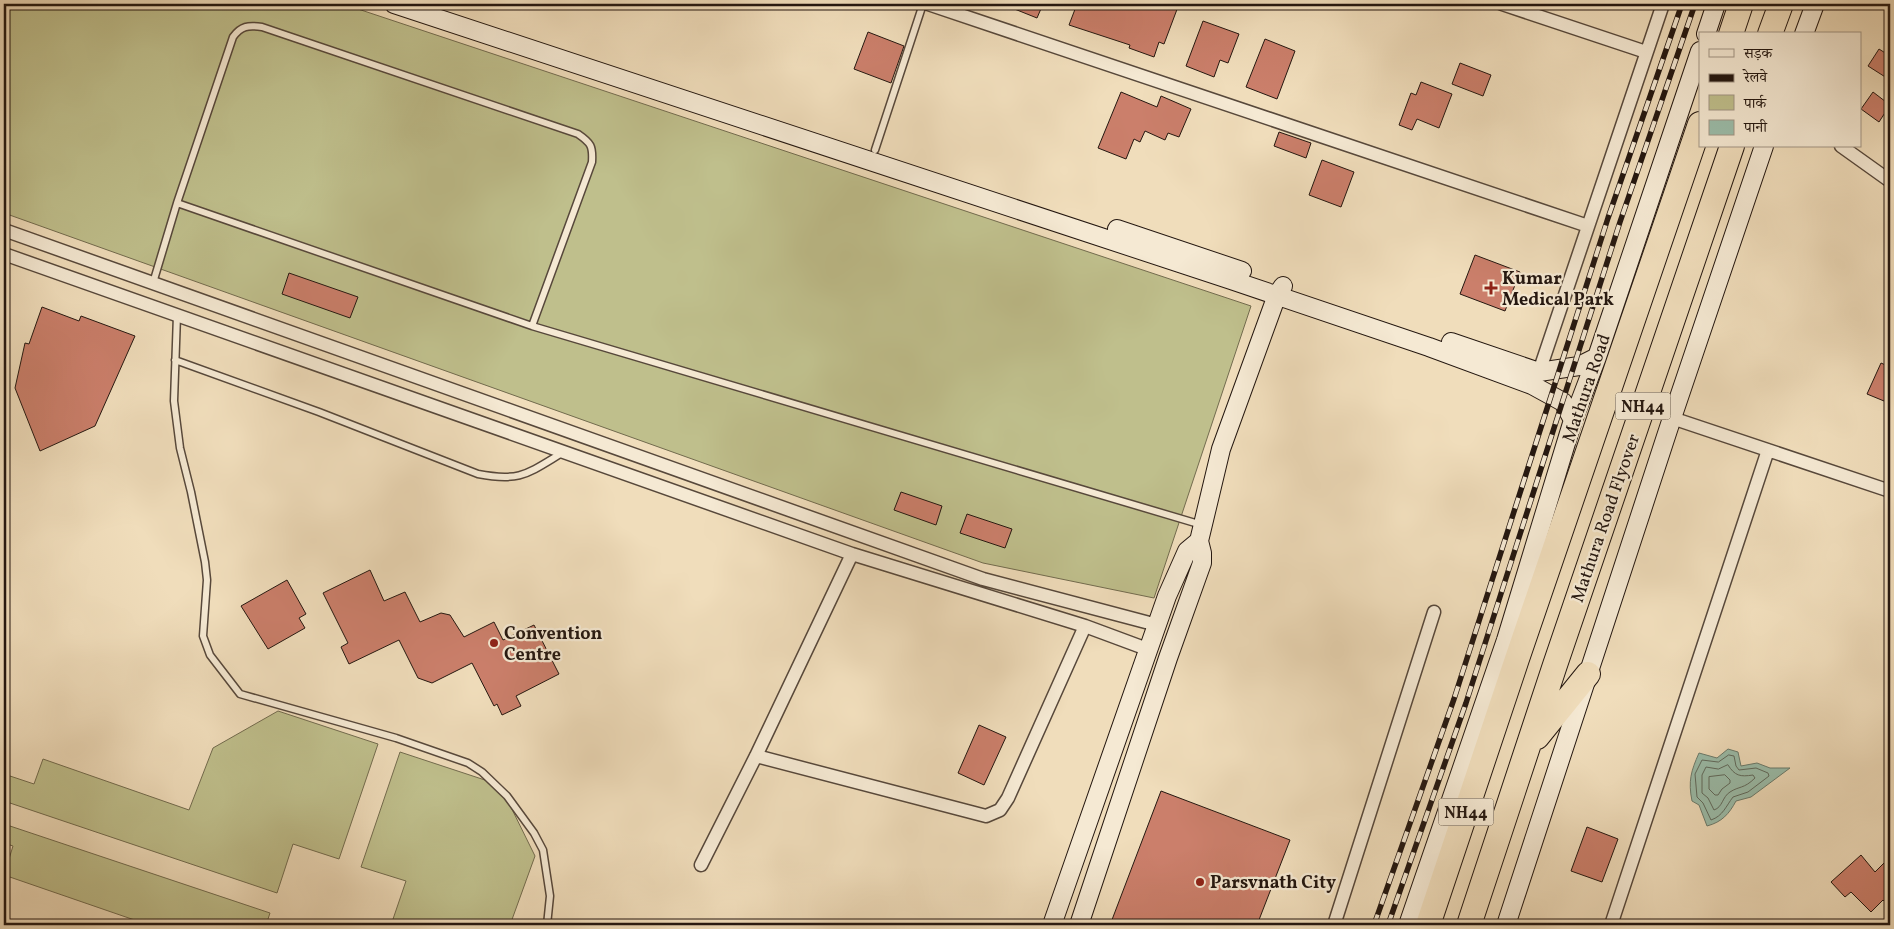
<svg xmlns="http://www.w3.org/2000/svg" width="1894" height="929" font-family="Vollkorn,'Noto Serif Devanagari',serif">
<rect width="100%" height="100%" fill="#f0ddbb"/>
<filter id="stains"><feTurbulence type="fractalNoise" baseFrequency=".004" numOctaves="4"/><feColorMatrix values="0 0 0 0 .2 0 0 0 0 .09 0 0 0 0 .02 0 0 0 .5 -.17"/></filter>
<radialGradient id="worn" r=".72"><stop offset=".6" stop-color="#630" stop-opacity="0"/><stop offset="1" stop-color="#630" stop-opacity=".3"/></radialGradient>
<path fill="#bfbf8c" stroke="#726b4e" d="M4 4H343L1251 306 1154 598 983 563 4 213Z
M278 711 378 744 339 859 293 844 277 893 4 801V774L34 784 43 759 189 810 213 748Z
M400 752 500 785 535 856 510 925H391L406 881 361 867Z
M4 824 270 913 266 925H149L4 875 13 846 4 843Z"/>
<path fill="#9bbdaa" stroke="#6b7b6c" d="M1728 749 1738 752 1741 766 1757 763 1770 768H1790L1751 797 1736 801C1729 814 1722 822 1707 826L1699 805 1692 801C1688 781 1691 771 1699 753L1717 758Z"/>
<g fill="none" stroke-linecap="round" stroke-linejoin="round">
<path stroke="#606a5d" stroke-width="1" d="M1729 755 1734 756 1736 766 1739 770 1756 768 1768 773 1769 776 1748 792 1733 797C1726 806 1723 816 1711 820L1703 803 1697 797 1695 774 1702 760 1718 762Z
M1728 765C1735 776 1740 777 1753 775L1755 778C1744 789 1739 786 1730 792 1722 797 1723 807 1714 810L1708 798 1702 793V775L1706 767 1718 769Z
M1725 775 1730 780V783L1722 789 1718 795H1715L1709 789V777Z"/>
</g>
<path fill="#cb7f6b" stroke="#241710" d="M1002 4H1043L1037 18Z
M1077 4H1133L1144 8 1146 4H1179L1164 44 1159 42 1154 57 1129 48 1130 45 1069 25Z
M1203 21 1239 34 1228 63 1220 60 1214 77 1186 66Z
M868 32 904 46 891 83 854 69Z
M1265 39 1295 51 1277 99 1246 87Z
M1879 49 1890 56V80L1868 66Z
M1460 63 1491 75 1483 96 1452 84Z
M1421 82 1452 94 1439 128 1417 119 1412 130 1399 125 1411 93 1416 95Z
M1121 92 1157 107 1161 96 1191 109 1179 137 1168 133 1165 140 1145 131 1140 142 1134 139 1126 159 1098 148Z
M1873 92 1890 105 1879 122 1861 109Z
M1279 132 1311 143 1306 158 1274 146Z
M1322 160 1354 172 1341 207 1309 195Z
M1475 255 1520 272 1505 311 1460 294Z
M289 273 358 297 350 318 282 294Z
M42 307 79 321 81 316 135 336 95 426 40 451 15 388 25 343 29 344Z
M1881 363 1890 367V386L1884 401 1867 394Z
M901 492 942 506 936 525 894 510Z
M967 514 1012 529 1005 548 960 533Z
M370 570 384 601 405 592 420 622 441 613 450 615 464 637 494 622 503 640 534 625 559 674 516 696 521 706 502 715 497 704 494 706 472 663 432 683 418 678 399 640 349 664 341 647 348 643 323 593Z
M287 580 306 614 299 618 305 628 268 649 241 606Z
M979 725 1006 737 984 785 958 773Z
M1161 791 1290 840 1257 925H1110Z
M1587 827 1618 839 1602 882 1571 871Z
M1861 855 1875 872 1890 857V907L1883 900 1871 912 1851 892 1845 897 1831 882Z"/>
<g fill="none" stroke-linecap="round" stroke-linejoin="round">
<defs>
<path id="lane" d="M875 150 923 4
M177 203 532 326 1202 525
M153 283 177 203 233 37C241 26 248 25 262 27L578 134C591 143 593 146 592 162L532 326
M177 315 174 401 180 448 191 492 205 562 207 580 203 636 210 655 240 694 396 738 468 763 482 772 507 796 534 833 543 850 550 896 547 925
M175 360 319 412 478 474C520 482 527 474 562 453"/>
<path id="street" d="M928 4 1588 226
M1502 4 1646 52
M1841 146 1890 181
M4 230 983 579 1157 625
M4 254 852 554 1085 626 1147 649
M1539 372 1663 4
M1672 418 1890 491
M756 756 986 816 1000 810 1008 798 1085 626
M701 865 756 756 852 554
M1334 925 1434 612
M1611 925 1768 450"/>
<path id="secondary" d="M394 4 1231 280 1429 347 1532 385 1563 402 1573 420
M1706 34 1716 4
M1804 34 1815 4
M1117 229 1242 271
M1451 342 1539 372 1579 366 1597 357
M1052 925 1167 596 1187 551 1199 541
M1079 925 1168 658 1202 563V553L1199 541 1221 449 1277 295 1283 286
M1408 925 1506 640 1573 420 1597 357 1700 51
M1506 925 1672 418 1764 146"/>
<path id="highway" d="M1731 34 1741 4
M1770 34 1781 4
M1537 737 1588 674
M1428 925 1517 659 1700 124
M1469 925 1555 665 1732 146"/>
</defs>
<use href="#lane" stroke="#57483b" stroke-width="9"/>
<use href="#street" stroke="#57483b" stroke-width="15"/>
<use href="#secondary" stroke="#241710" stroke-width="20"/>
<use href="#highway" stroke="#241710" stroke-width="26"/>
<use href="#lane" stroke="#f5e9d3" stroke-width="6"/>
<use href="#street" stroke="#f5e9d3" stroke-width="12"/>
<use href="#secondary" stroke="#f5e9d3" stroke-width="18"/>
<use href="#highway" stroke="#f0ddbb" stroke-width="24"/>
<defs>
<path id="rail" d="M1374 925 1454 699 1608 218 1682 4
M1388 925 1466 703 1620 222 1695 4"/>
</defs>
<use href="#rail" stroke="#241710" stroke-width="5.5"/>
<use href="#rail" stroke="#f5e9d3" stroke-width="4" stroke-dasharray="11" stroke-linecap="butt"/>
</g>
<g fill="#8f2418" stroke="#f5e9d3" stroke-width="2">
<path d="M1488.5 280.5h5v5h5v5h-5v5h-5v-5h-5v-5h5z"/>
<circle cx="494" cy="643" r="5"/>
<circle cx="1200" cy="882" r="5"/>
</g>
<g text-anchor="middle" stroke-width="4.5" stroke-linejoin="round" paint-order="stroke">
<g fill="#f5e9d3" stroke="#63564a" stroke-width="1">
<rect x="1615.5" y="392.5" width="55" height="27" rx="4"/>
<rect x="1438.5" y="798.5" width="55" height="27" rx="4"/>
</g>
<g font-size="16" font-weight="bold" fill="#241710">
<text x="1643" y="412">NH44</text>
<text x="1466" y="818">NH44</text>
</g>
<g font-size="18" font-weight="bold" fill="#241710" stroke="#f5e9d3" text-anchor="start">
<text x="1502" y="284">Kumar<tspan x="1502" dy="21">Medical Park</tspan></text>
<text x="504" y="639">Convention<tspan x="504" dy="21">Centre</tspan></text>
<text x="1210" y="888">Parsvnath City</text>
</g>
<g font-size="18" fill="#241710" stroke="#f5e9d3">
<text transform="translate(1586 388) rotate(-71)" y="6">Mathura Road</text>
<text transform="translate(1605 518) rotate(-71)" y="6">Mathura Road Flyover</text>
</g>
</g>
<rect width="1894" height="929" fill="none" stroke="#f0ddbb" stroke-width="20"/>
<rect x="5" y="5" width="1884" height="919" fill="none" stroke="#241710" stroke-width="2.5"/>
<rect x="10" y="10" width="1874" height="909" fill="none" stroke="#241710"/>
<rect x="1699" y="32" width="162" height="115" fill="#f5e9d3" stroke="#a19585"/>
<rect x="1709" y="49" width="25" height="8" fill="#f5e9d3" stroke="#a19585"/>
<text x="1744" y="58" font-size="15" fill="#241710">सड़क</text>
<rect x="1709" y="74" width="25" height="8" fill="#241710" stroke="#a19585"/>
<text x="1744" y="82" font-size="15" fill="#241710">रेलवे</text>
<rect x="1709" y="95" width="25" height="15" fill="#bfbf8c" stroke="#a19585"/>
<text x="1744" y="108" font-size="15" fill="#241710">पार्क</text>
<rect x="1709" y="120" width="25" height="15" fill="#9bbdaa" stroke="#a19585"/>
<text x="1744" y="132" font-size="15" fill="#241710">पानी</text>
<rect width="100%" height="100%" filter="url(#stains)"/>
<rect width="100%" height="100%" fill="url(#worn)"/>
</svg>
